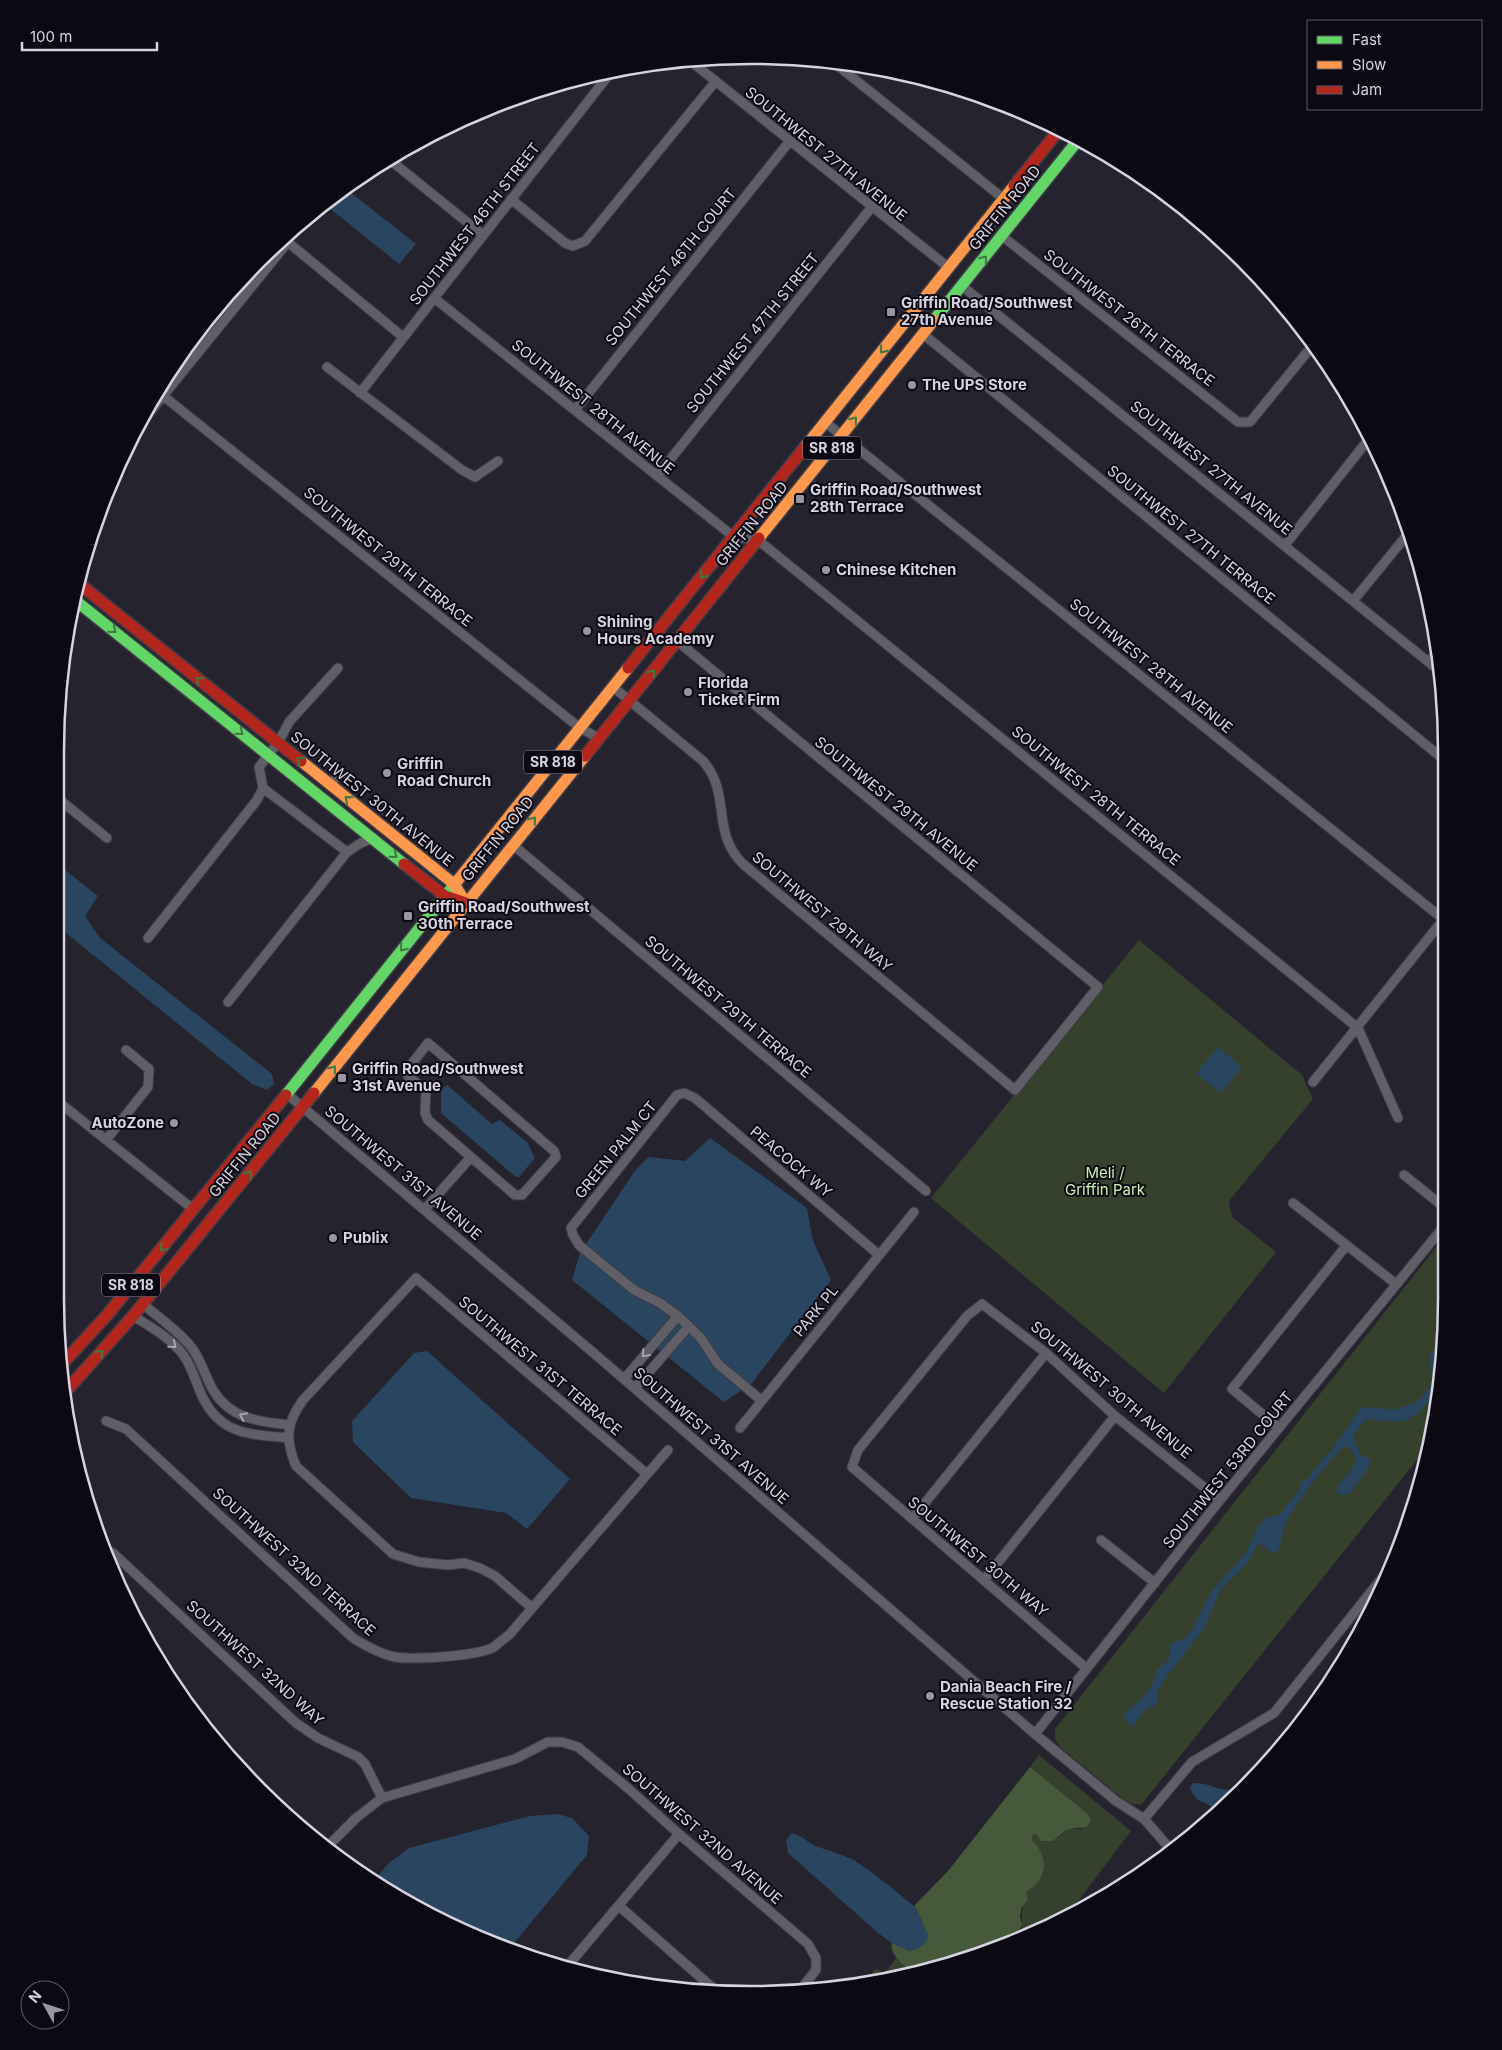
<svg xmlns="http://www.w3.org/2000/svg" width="1502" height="2050" font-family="Inter,sans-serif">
<rect width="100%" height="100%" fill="#25232d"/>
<path fill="#35402d" d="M1139 940 1302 1075 1313 1099 1229 1201 1232 1217 1276 1252 1164 1393 931 1198Z
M1445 1236V1345L1429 1445 1141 1805 1132 1804 1123 1799 1060 1747 1055 1739V1729Z
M1039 1755 1131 1831 1070 1912 1016 1942C1015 1936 1019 1933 1021 1927 1024 1915 1018 1912 1028 1900L1027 1892C1031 1888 1036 1886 1039 1881 1049 1867 1043 1850 1032 1840V1836L1035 1833 1041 1840 1056 1839 1070 1828 1082 1829 1091 1820 1088 1814 1030 1767Z
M896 1958 910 1971 865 1983 876 1968 884 1974Z"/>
<path fill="#47593b" d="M1030 1767 1088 1814 1091 1820C1086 1833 1079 1825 1070 1829 1063 1831 1058 1838 1052 1841H1041L1036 1834 1032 1836V1840C1043 1850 1049 1867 1039 1881 1036 1886 1031 1888 1027 1892L1028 1900 1021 1909 1020 1916 1022 1924 1015 1938 1016 1942 910 1971C902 1963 889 1955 892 1942L910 1951 929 1936C922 1926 921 1915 914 1906L948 1871Z"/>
<path fill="#2a4560" d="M345 188 416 244 399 264 323 203Z
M55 862 98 896 85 916 100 938 272 1074 274 1084 267 1090 252 1084 55 924Z
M1218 1047 1242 1067 1221 1093 1196 1073Z
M447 1085 492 1124 500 1120 527 1142 535 1158 519 1177H516L441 1113V1089Z
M710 1138 807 1208 813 1241 831 1280 752 1383 724 1402 572 1280 580 1253 634 1172 648 1157 685 1161Z
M1437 1350H1445L1438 1390 1418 1413 1409 1419 1400 1422 1367 1419 1358 1428 1353 1438 1361 1455 1371 1460 1370 1466 1350 1494 1341 1495 1337 1493V1488L1356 1463C1357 1456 1352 1448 1346 1446 1333 1452 1292 1509 1285 1525 1281 1534 1282 1544 1278 1551L1275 1553 1270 1552 1261 1544H1258L1247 1564 1221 1589 1203 1630 1167 1676 1157 1692C1160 1711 1152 1703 1143 1713 1139 1718 1136 1723 1132 1727L1125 1721 1124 1715 1145 1695 1154 1681 1156 1670 1167 1661 1170 1656V1644L1184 1639 1192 1630 1211 1592 1245 1554 1258 1526 1266 1518 1279 1515 1299 1491 1301 1483 1304 1480 1308 1479 1325 1456 1332 1450 1360 1409 1368 1407 1392 1410 1410 1405 1420 1399 1428 1390 1433 1378 1429 1356 1431 1352Z
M427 1351 570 1479 527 1529 506 1513 411 1498 353 1442 352 1421 414 1353Z
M1194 1783C1217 1783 1220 1797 1246 1785L1216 1812 1209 1805 1198 1800 1192 1793 1190 1787Z
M557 1814 572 1818 589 1836 587 1855 510 1948 443 1923 376 1878 389 1863 409 1848 530 1816Z
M792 1833C801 1835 807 1842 816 1846 828 1851 843 1854 855 1861 876 1874 895 1891 914 1906 921 1915 922 1926 929 1936 917 1963 894 1945 878 1933L788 1853 786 1840Z"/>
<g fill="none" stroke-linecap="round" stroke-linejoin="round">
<defs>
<path id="street" d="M688 59 949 268
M832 61 1004 199
M390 160 483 235
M511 199 565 243 573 246 585 241 715 82
M1002 236 1238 422H1250L1313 345
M284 239 403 337
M962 286 1441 672
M434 298 734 537 758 540 1358 1028 1398 1118
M923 334 1442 758
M327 367 462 470 475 477 498 461
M360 393 611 72
M162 395 580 728 599 738
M575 410 789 142
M825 422 1443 919
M141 423 288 242
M657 476 871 208
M1285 545 1368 440
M1353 601 1407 535
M1429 662 1438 650
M613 687 703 761C732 794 710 831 743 864L1015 1090 1098 987 677 641
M330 784 340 773
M263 788 347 852
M55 796 107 838
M513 845 926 1191
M148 938 257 800 263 788 259 767 278 743 289 722 338 668
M228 1002 347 852 361 843 373 838
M428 1043 554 1151 556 1157 522 1195H515L428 1120 425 1113 426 1091 408 1076 407 1070Z
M1313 1082 1443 920
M287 1094 596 1355 1035 1734 1116 1801 1144 1819 1173 1852
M55 1099 194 1210
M106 1140 148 1087 149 1069 126 1050
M1404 1175 1445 1208
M1293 1203 1396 1284
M425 1209 471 1157
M143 1304C159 1318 179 1331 192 1348 201 1360 205 1376 213 1390 230 1419 260 1422 290 1425
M133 1316C151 1327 172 1339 184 1356 193 1369 196 1384 203 1398 222 1436 252 1434 288 1438
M624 1379 678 1316
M635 1388 689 1326
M761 1400 718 1364 700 1337 678 1316 660 1303 634 1290 579 1245 573 1235 571 1228 677 1095 684 1093 695 1098 879 1255
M106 1421 126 1429 353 1638C366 1646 380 1654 395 1657 415 1660 478 1656 494 1647 499 1643 504 1638 509 1635L668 1450
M740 1428 914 1212
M1279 1428 1232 1389 1346 1246
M912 1519 1046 1353
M1101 1540 1155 1583
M103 1551 113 1553 296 1723 318 1738 358 1757 365 1764 382 1798
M984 1580 1115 1416
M532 1608 495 1576 480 1568 464 1563 448 1565 419 1562 393 1554 296 1466C285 1440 286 1423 303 1400L416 1278 647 1474
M1086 1668 852 1467 858 1450 967 1316 982 1304 1046 1353 1115 1416 1220 1500
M1035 1734 1220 1500 1445 1225
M1144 1819 1192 1762 1274 1713 1390 1568
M328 1846 356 1818 382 1798 515 1759 548 1742H562L578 1747 630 1790 679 1834 808 1944 816 1958V1970L801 1989
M619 1906 714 1989
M565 1969 679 1834"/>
<path id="fast" d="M934 320 1079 139
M75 600 404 864
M286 1095 454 885"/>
<path id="slow" d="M805 447 1014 186
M759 538 934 320
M301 761 454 884 466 903
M454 885 628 668
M314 1093 585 756"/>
<path id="jam" d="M1014 186 1059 130
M77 582 301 761
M628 668 805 447
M585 756 759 538
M404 864 445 896 466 903
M63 1363 108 1314 286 1095
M67 1390 133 1316 314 1093"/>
</defs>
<use href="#street" stroke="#3f3d46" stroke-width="11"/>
<use href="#fast" stroke="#3f3d46" stroke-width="14"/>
<use href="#slow" stroke="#3f3d46" stroke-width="14"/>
<use href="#jam" stroke="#3f3d46" stroke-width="14"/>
<use href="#street" stroke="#605e67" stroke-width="9"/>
<use href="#fast" stroke="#63d668" stroke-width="11"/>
<use href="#slow" stroke="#ff974d" stroke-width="11"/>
<use href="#jam" stroke="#b3261e" stroke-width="11"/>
</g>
<defs><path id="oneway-chevron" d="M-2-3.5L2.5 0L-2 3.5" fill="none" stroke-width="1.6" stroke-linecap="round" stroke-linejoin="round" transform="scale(1.25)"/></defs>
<g stroke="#3c7a41">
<use href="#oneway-chevron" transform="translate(984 259) rotate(-51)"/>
<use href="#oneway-chevron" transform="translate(883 350) rotate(129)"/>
<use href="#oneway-chevron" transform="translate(854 420) rotate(-51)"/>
<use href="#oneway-chevron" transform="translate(703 575) rotate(129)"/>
<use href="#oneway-chevron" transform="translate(113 630) rotate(39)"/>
<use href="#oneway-chevron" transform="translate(652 673) rotate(-51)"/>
<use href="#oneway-chevron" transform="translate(199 680) rotate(-141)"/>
<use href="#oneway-chevron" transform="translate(240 732) rotate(39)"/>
<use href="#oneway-chevron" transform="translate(300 760) rotate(-142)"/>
<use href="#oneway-chevron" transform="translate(348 799) rotate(-140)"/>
<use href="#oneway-chevron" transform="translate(533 820) rotate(-51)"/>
<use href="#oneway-chevron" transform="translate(394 855) rotate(39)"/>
<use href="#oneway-chevron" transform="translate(403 948) rotate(129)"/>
<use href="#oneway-chevron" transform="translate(333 1069) rotate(-51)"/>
<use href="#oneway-chevron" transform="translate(249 1174) rotate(-51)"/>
<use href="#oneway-chevron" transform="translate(163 1248) rotate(130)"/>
<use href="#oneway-chevron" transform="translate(100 1353) rotate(-48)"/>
</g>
<g stroke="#a7a5b1">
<use href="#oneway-chevron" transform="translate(173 1345) rotate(41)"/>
<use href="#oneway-chevron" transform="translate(645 1354) rotate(131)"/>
<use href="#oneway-chevron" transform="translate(243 1416) rotate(-154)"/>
</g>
<g fill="#9996a3" stroke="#0c0912" stroke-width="2">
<rect x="886" y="307" width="10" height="10" rx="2.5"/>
<circle cx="912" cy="385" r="5"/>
<rect x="795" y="494" width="10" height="10" rx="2.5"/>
<circle cx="826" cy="570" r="5"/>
<circle cx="587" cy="631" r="5"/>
<circle cx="688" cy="692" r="5"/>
<circle cx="387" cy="773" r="5"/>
<rect x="403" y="911" width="10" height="10" rx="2.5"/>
<rect x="337" y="1073" width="10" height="10" rx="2.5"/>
<circle cx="174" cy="1123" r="5"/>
<circle cx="333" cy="1238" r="5"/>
<circle cx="930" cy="1696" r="5"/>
</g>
<g text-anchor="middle" stroke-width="4" stroke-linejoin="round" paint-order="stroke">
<g fill="#0c0912" stroke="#9a97a4" stroke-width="1">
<rect x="803" y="436.5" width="58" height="23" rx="4"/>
<rect x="524" y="750.5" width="58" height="23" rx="4"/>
<rect x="102" y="1273.5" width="58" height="23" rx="4"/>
</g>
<g font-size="14" font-weight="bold" fill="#d7d4e2">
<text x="832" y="453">SR 818</text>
<text x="553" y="767">SR 818</text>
<text x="131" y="1290">SR 818</text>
</g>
<g font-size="15" fill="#d7d4e2" stroke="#0c0912">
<text transform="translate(826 154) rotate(39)" y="5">SOUTHWEST 27TH AVENUE</text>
<text transform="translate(1005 208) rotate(-51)" y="5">GRIFFIN ROAD</text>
<text transform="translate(475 224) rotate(-52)" y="5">SOUTHWEST 46TH STREET</text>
<text transform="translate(671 267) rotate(-51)" y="5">SOUTHWEST 46TH COURT</text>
<text transform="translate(1129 318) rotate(38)" y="5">SOUTHWEST 26TH TERRACE</text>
<text transform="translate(753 333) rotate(-51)" y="5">SOUTHWEST 47TH STREET</text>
<text transform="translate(593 407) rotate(39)" y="5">SOUTHWEST 28TH AVENUE</text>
<text transform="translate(1211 468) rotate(39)" y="5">SOUTHWEST 27TH AVENUE</text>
<text transform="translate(752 524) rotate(-51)" y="5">GRIFFIN ROAD</text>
<text transform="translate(1191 535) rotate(39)" y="5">SOUTHWEST 27TH TERRACE</text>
<text transform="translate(388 557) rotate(39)" y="5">SOUTHWEST 29TH TERRACE</text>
<text transform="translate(1151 666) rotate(39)" y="5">SOUTHWEST 28TH AVENUE</text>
<text transform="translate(1096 796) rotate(39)" y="5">SOUTHWEST 28TH TERRACE</text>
<text transform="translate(372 799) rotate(39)" y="5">SOUTHWEST 30TH AVENUE</text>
<text transform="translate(896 804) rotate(39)" y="5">SOUTHWEST 29TH AVENUE</text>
<text transform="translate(498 839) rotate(-51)" y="5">GRIFFIN ROAD</text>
<text transform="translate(822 912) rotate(40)" y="5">SOUTHWEST 29TH WAY</text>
<text transform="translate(728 1007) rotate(40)" y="5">SOUTHWEST 29TH TERRACE</text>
<text transform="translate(616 1150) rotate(-51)" y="5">GREEN PALM CT</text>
<text transform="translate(245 1155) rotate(-51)" y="5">GRIFFIN ROAD</text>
<text transform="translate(791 1162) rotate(40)" y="5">PEACOCK WY</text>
<text transform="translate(403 1173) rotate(40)" y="5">SOUTHWEST 31ST AVENUE</text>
<text transform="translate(816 1311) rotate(-51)" y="5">PARK PL</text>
<text transform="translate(540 1366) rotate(40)" y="5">SOUTHWEST 31ST TERRACE</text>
<text transform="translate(1111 1390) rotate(40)" y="5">SOUTHWEST 30TH AVENUE</text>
<text transform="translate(711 1436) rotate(41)" y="5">SOUTHWEST 31ST AVENUE</text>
<text transform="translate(1228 1470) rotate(-51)" y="5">SOUTHWEST 53RD COURT</text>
<text transform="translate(978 1557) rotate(40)" y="5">SOUTHWEST 30TH WAY</text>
<text transform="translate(294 1562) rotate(42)" y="5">SOUTHWEST 32ND TERRACE</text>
<text transform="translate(255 1663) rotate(42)" y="5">SOUTHWEST 32ND WAY</text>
<text transform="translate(702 1834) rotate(41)" y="5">SOUTHWEST 32ND AVENUE</text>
</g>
<g font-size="15" font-weight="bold" fill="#d7d4e2" stroke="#0c0912" text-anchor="start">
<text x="901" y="308">Griffin Road/Southwest<tspan x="901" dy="17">27th Avenue</tspan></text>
<text x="922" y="390">The UPS Store</text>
<text x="810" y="495">Griffin Road/Southwest<tspan x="810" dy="17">28th Terrace</tspan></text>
<text x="836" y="575">Chinese Kitchen</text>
<text x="597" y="627">Shining<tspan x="597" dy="17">Hours Academy</tspan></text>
<text x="698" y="688">Florida<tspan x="698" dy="17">Ticket Firm</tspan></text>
<text x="397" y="769">Griffin<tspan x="397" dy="17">Road Church</tspan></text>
<text x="418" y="912">Griffin Road/Southwest<tspan x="418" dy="17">30th Terrace</tspan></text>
<text x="352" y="1074">Griffin Road/Southwest<tspan x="352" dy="17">31st Avenue</tspan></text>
<text x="164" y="1128" text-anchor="end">AutoZone</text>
<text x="343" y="1243">Publix</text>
<text x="940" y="1692">Dania Beach Fire /<tspan x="940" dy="17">Rescue Station 32</tspan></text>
</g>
<g font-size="15" fill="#cdf2b3" stroke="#0c0912">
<text x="1105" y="1178">Meli /<tspan x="1105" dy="17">Griffin Park</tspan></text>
</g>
</g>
<path d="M0 0H1502V2050H0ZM751 64H751A687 687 0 0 1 1438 751V1299A687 687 0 0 1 751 1986H751A687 687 0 0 1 64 1299V751A687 687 0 0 1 751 64Z" fill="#0c0912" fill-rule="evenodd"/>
<path fill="none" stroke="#d7d4e2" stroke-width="2.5" d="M751 64H751A687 687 0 0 1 1438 751V1299A687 687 0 0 1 751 1986H751A687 687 0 0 1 64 1299V751A687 687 0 0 1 751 64Z"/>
<rect x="1307" y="20" width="175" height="90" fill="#0c0912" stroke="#5d5a65"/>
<rect x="1317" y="36" width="25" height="8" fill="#63d668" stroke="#5d5a65"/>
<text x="1352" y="45" font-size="15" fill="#d7d4e2">Fast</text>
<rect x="1317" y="61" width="25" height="8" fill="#ff974d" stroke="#5d5a65"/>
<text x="1352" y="70" font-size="15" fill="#d7d4e2">Slow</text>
<rect x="1317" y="86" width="25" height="8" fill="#b3261e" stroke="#5d5a65"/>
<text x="1352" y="95" font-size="15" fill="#d7d4e2">Jam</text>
<g transform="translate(45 2005) rotate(310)"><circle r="24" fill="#0c0912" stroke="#5d5a65"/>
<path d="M0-4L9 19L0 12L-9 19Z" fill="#9996a3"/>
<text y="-8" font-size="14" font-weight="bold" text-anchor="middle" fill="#d7d4e2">N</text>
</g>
<path d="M22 42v8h135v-8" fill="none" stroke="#d7d4e2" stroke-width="2.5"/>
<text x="30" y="42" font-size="15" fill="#d7d4e2" stroke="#0c0912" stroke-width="4" paint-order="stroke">100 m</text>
</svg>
